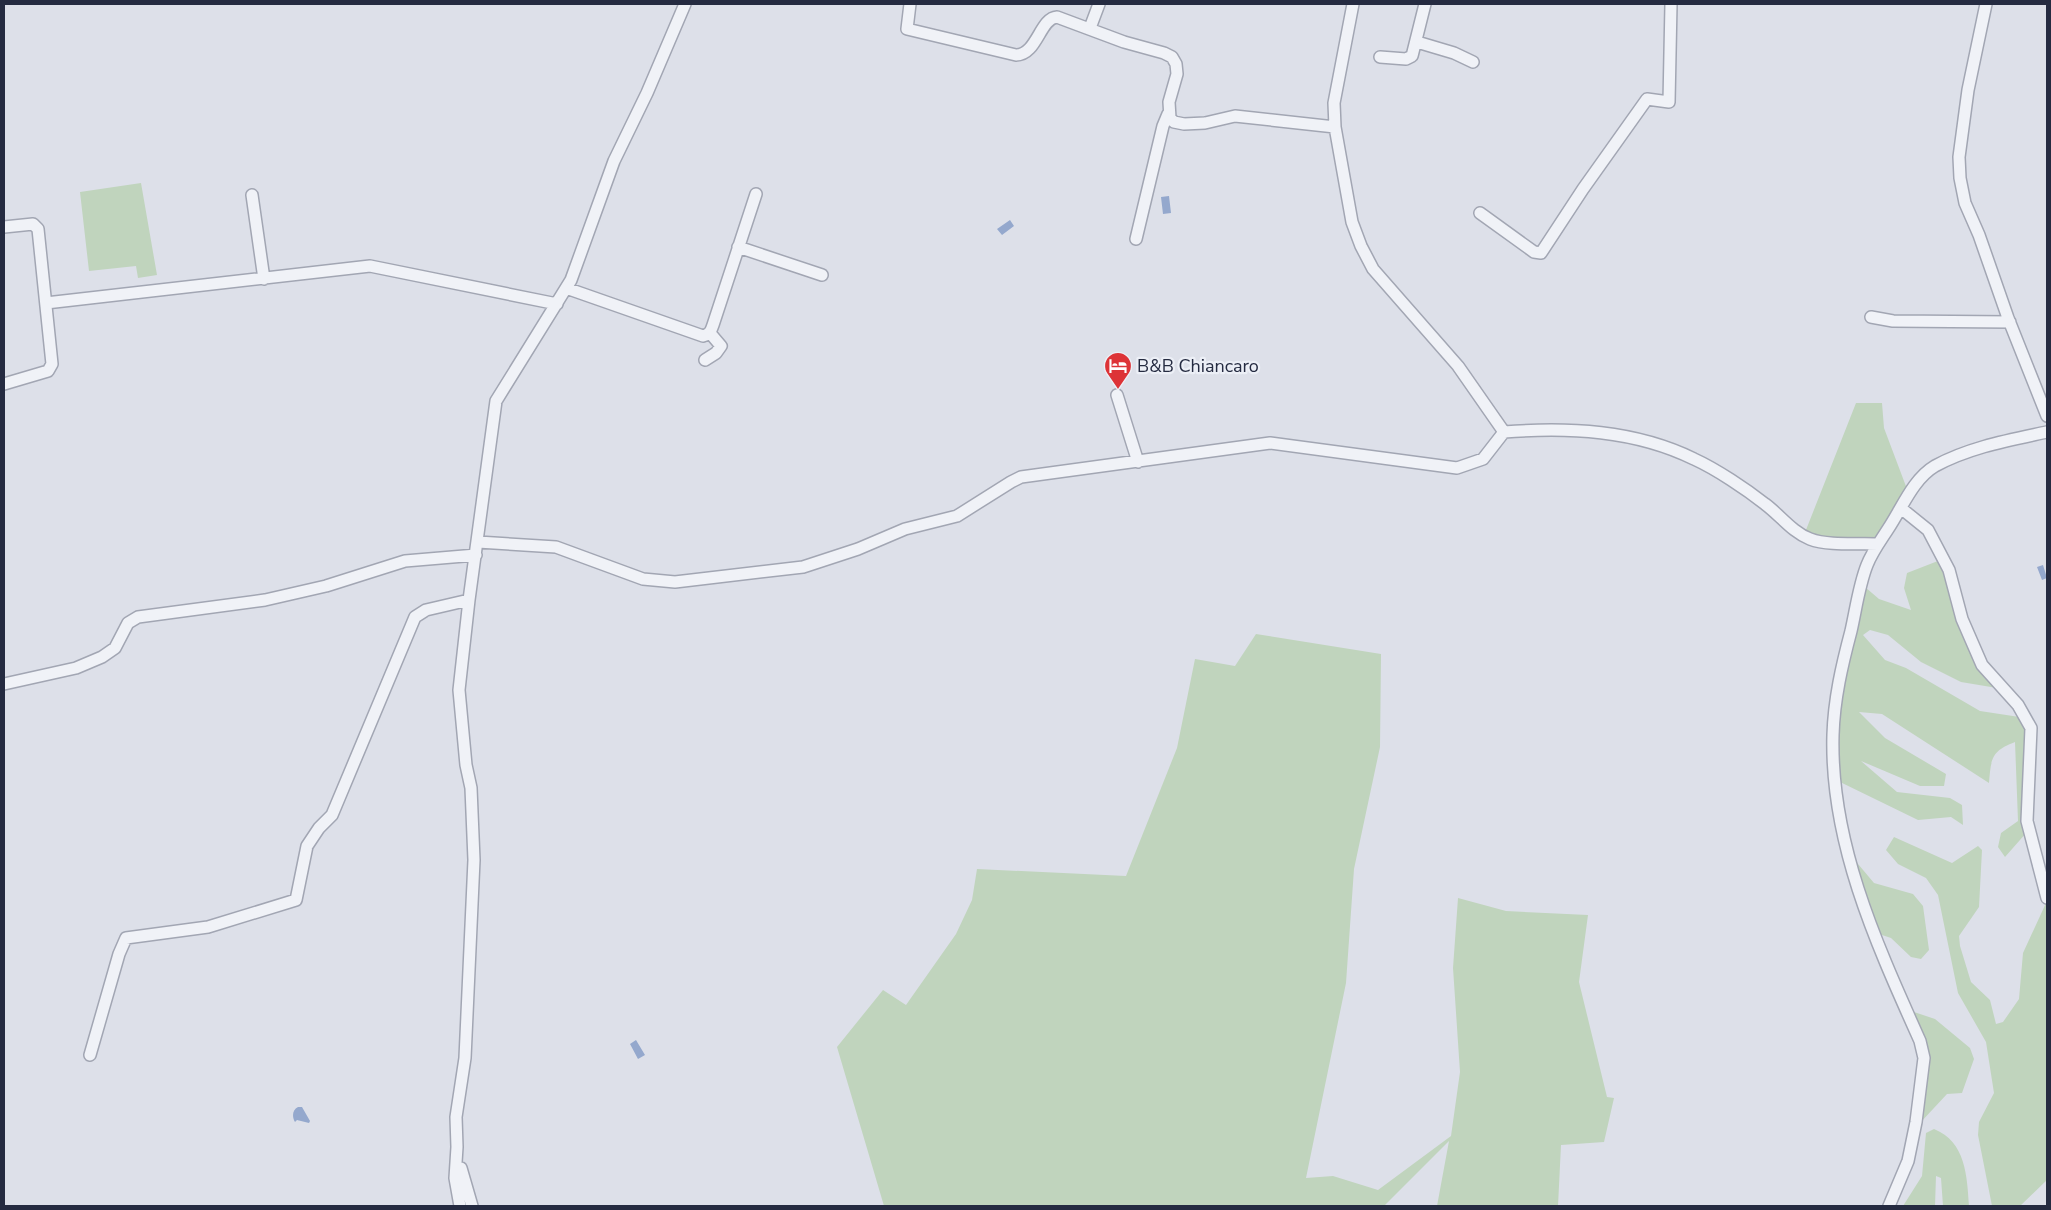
<svg xmlns="http://www.w3.org/2000/svg" width="2051" height="1210" font-family="'Nunito Sans',sans-serif">
<rect width="100%" height="100%" fill="#dde0e9"/>
<path fill="#c0d4bd" d="M141 183 157 275 138 278 136 266 89 271 80 192Z
M1856 403H1882L1884 428 1907 489 1880 538 1839 541 1804 535Z
M1943 559 1975 652 2003 689 1961 682 1921 662 1888 635 1870 630 1863 635 1885 660 1906 668 1980 711 2026 718 2027 832 2005 857 1998 847 2001 833 2018 821 2015 742C1991 751 1991 759 1989 783L1882 714 1859 712 1885 738 1946 774 1944 786H1920L1861 761 1897 792 1950 798 1962 805 1963 825 1951 817 1918 820 1838 781 1839 708 1865 587 1879 599 1911 610 1904 588 1907 573Z
M1256 634 1381 654 1380 747 1354 869 1346 983 1306 1178 1333 1176 1378 1190 1451 1136 1460 1072 1453 968 1458 898 1506 911 1588 915 1579 982 1607 1097 1614 1098 1604 1142 1561 1145 1558 1206H1437L1449 1141 1384 1206H884L837 1047 883 990 906 1005 956 934 972 900 977 869 1126 876 1177 748 1195 659 1235 666Z
M1894 837 1952 863 1978 846 1982 850 1979 907 1959 936 1960 946 1971 982 1990 1000 1996 1024 2003 1022 2019 999 2023 953 2046 903 2047 1180 2020 1206H1992L1978 1135 1979 1122 1994 1093 1986 1042 1958 993 1938 895 1926 878 1898 864 1886 850Z
M1853 858 1874 883 1913 894 1923 906 1929 950 1921 959 1911 957 1891 938 1876 933Z
M1908 1010 1935 1019 1970 1048 1974 1059 1962 1093 1947 1094 1920 1123 1926 1054Z
M1934 1129C1966 1142 1967 1176 1969 1206H1943L1941 1178 1936 1176 1935 1206H1903L1922 1176 1926 1133Z"/>
<path fill="#94a8cd" d="M1169 196 1171 213 1163 214 1161 197Z
M1010 220 1014 226 1002 235 997 229Z
M2043 565 2047 578 2042 580 2037 567Z
M636 1040 645 1055 638 1059 630 1044Z
M298 1107H302L310 1121 309 1123 297 1120 295 1122C292 1117 292 1110 298 1107Z"/>
<g fill="none" stroke-linecap="round" stroke-linejoin="round">
<defs>
<path id="minor" d="M910 4 907 29 1016 55C1037 55 1040 18 1057 17L1124 42 1164 53 1172 57 1176 64 1177 74 1169 102 1170 118 1174 122 1184 124 1205 123 1235 116 1335 127
M1353 4 1334 103 1335 127 1352 222 1361 246 1373 269 1458 366 1504 432
M1986 4 1968 90 1959 157 1960 178 1965 203 1979 235 2008 318 2047 416
M1090 28 1099 4
M1417 42 1454 53 1473 62
M1380 57 1406 59 1412 56 1425 4
M252 195 264 279
M1480 213 1534 252 1541 253 1583 189 1647 99 1669 102 1671 4
M4 227 33 224 38 229 52 364 48 371 4 384
M1136 239 1163 126 1168 114
M738 247 822 275
M566 288 703 336C710 334 711 331 713 325L756 194
M46 303 370 266 557 304
M1871 317 1893 321 2010 322
M705 360 716 353 721 346 710 333
M1117 395 1138 462
M1902 509 1928 530 1949 570 1962 619 1982 665 2018 705 2031 728 2027 821 2047 898
M478 542 556 547 643 579 675 582 803 567 858 549 905 529 957 516 1011 482 1021 477 1270 443 1457 468 1483 459 1504 432C1568 427 1635 430 1694 459 1716 469 1746 489 1765 504 1780 515 1792 532 1810 539 1828 546 1858 543 1878 544
M4 684 76 668 102 657 115 648 128 623 138 617 265 600 326 586 405 561 476 555
M90 1055 119 954 126 938 208 927 296 900 307 846 319 828 332 815 415 617 426 610 469 600
M461 1168 472 1206
M460 1206 455 1178 457 1147 456 1117 465 1058 474 860 471 788 466 765 459 690 469 600 496 401 571 280 614 161 647 93 685 4
M1889 1206 1908 1161 1916 1122 1924 1058 1920 1041C1877 945 1830 843 1833 735 1834 699 1842 665 1851 631 1856 609 1859 585 1867 565 1872 552 1881 540 1888 529 1902 508 1913 479 1935 466 1970 447 2010 440 2047 432"/>
</defs>
<use href="#minor" stroke="#a2a6b3" stroke-width="14"/>
<use href="#minor" stroke="#f0f2f7" stroke-width="11"/>
</g>
<defs>
<symbol id="hotel-pin" viewBox="-11 -11 22 30"><path d="M0 17L-7.5 6A9.5 9.5 0 1 1 7.5 6Z" fill="#dd3337" stroke="#eceff6"/><path d="M-6-4.5h1.5V1H6V5H4.5V3h-9V5H-6ZM-4 0a1.8 1.8 0 1 1 3.6 0ZM.5 0V-2.5h3Q6-2.5 6 0Z" fill="#fff"/></symbol>
</defs>
<g fill-rule="evenodd">
<use href="#hotel-pin" x="1102" y="350" width="32" height="43"/>
</g>
<g text-anchor="middle" stroke-width="4.5" stroke-linejoin="round" paint-order="stroke">
<g font-size="18" fill="#252b41" stroke="#eceff6" text-anchor="start">
<text x="1137" y="372">B&amp;B Chiancaro</text>
</g>
</g>
<rect width="2051" height="1210" fill="none" stroke="#252b41" stroke-width="10"/>
</svg>
